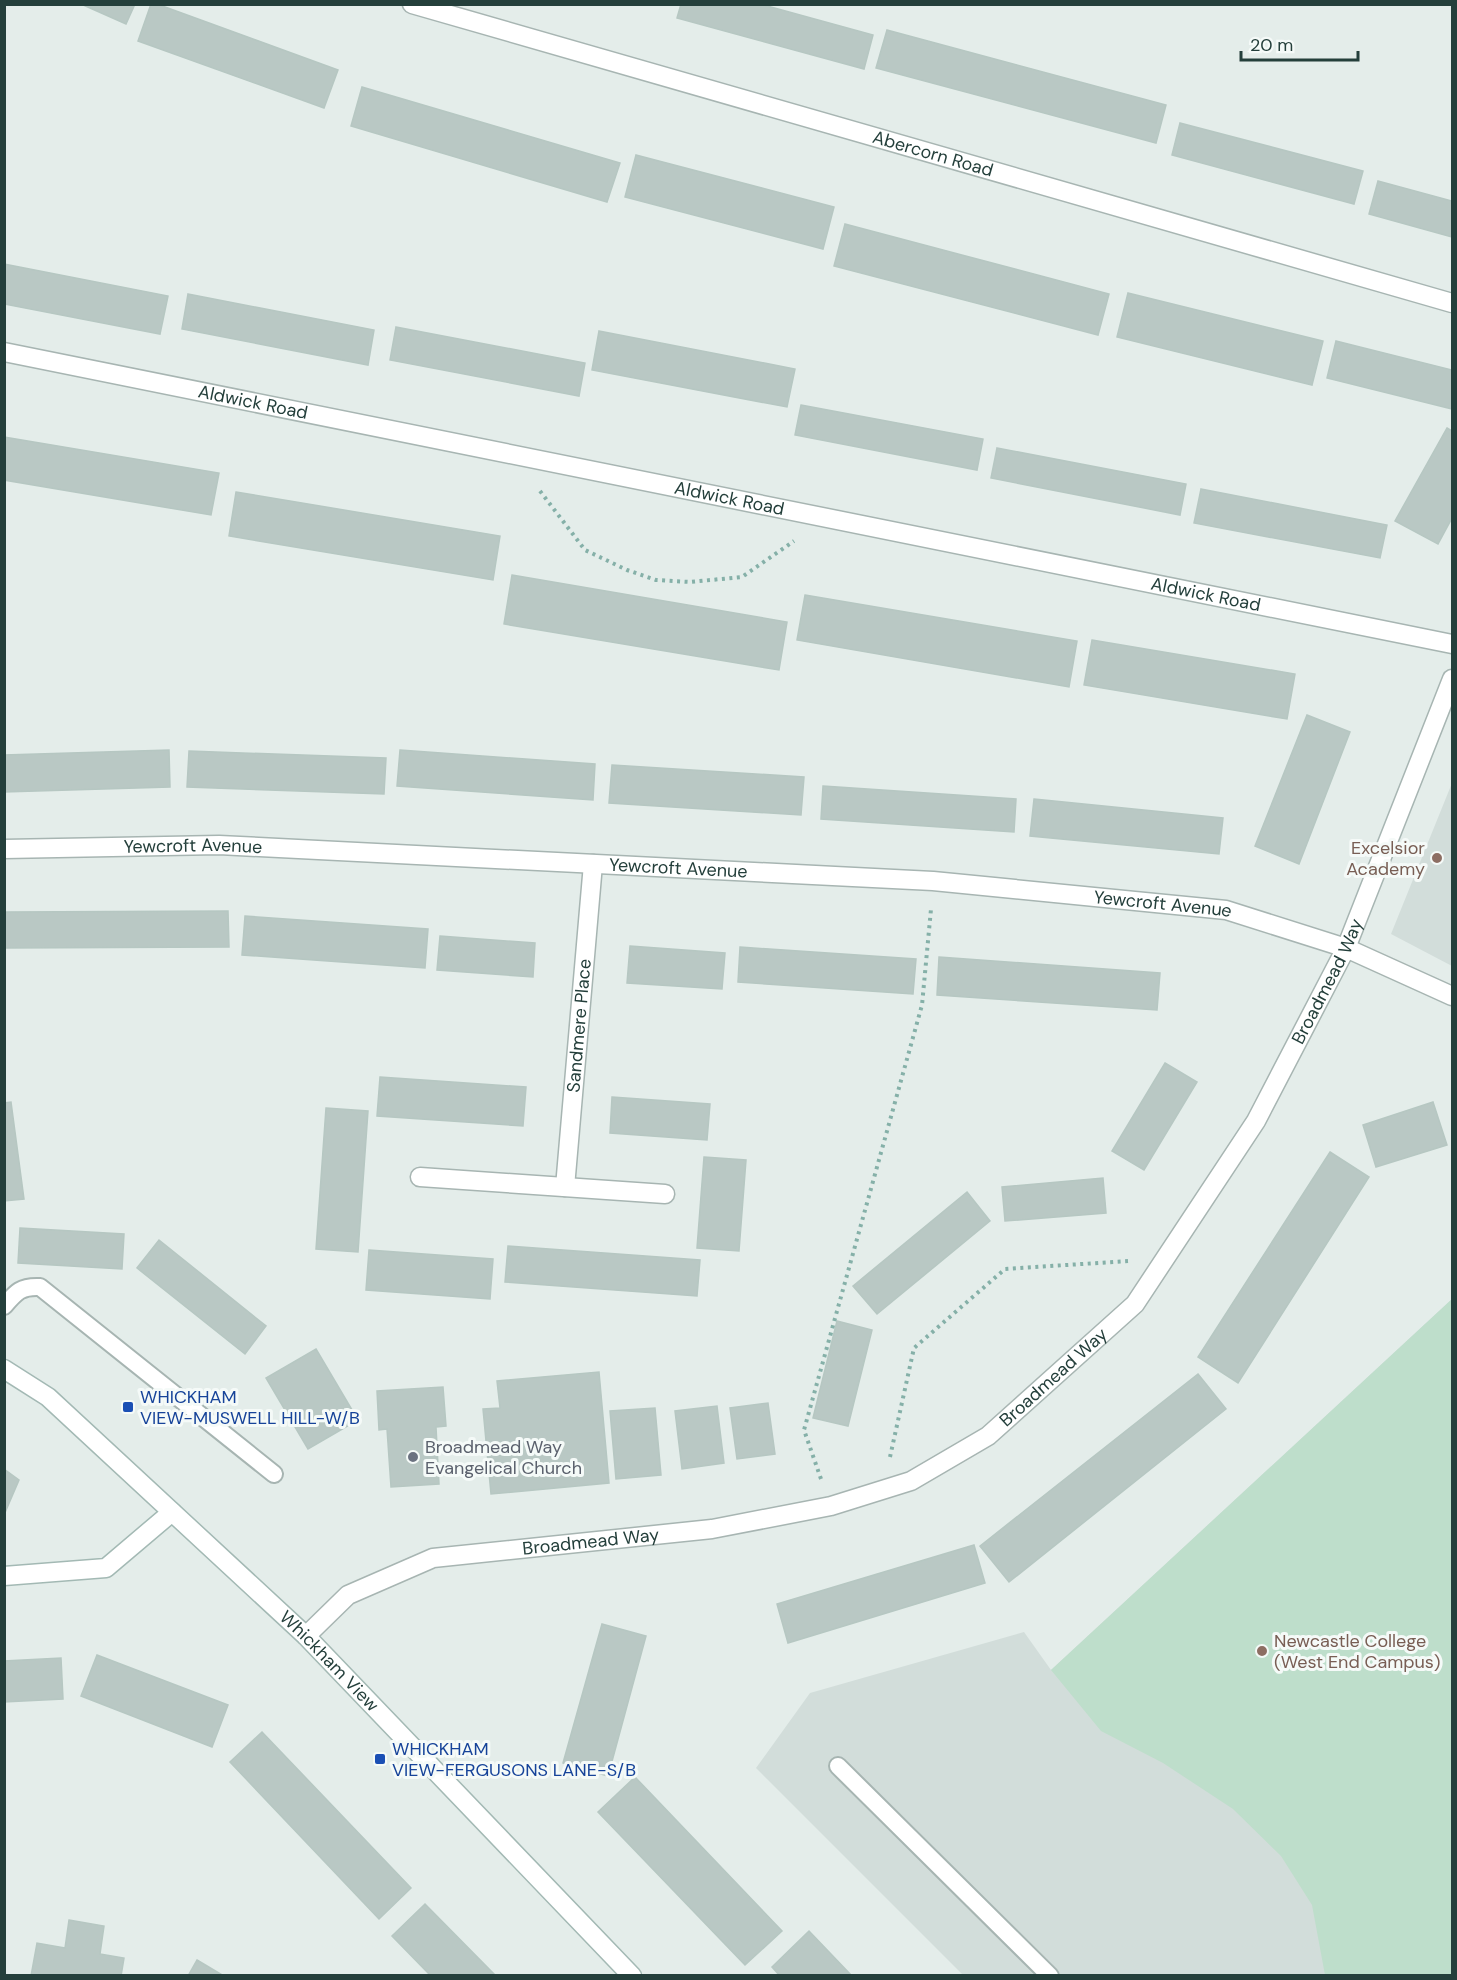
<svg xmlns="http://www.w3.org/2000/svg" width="1457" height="1980" font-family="'DM Sans',sans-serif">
<rect width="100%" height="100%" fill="#e4edea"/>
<path fill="#d2ddda" d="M1452 783V966L1391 934Z
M1452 1299V1975H963L756 1768 810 1693 1024 1632 1051 1670Z"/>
<path fill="#bedecb" d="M1452 1299V1975H1325L1312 1905 1281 1856 1233 1809 1163 1763 1101 1731 1051 1670Z"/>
<path fill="#b9c8c4" stroke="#b6c7c2" stroke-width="1.5" d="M81 4H135L126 24Z
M151 4H157L338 70 324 108 138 41Z
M681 4H760L873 35 864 69 677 18Z
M887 30 1166 105 1156 143 876 68Z
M362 87 620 163 607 202 351 126Z
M1180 123 1363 171 1354 204 1172 155Z
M636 155 834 207 823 249 625 197Z
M1378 181 1452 201V237L1369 214Z
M845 224 1109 294 1098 335 834 266Z
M4 264 168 296 160 334 4 304Z
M1128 293 1323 341 1312 385 1117 337Z
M188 294 374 330 368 365 182 329Z
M396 327 585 363 579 396 390 360Z
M599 331 795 369 787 407 592 370Z
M1336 341 1452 370V409L1327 378Z
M801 405 983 439 977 470 795 435Z
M1447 428 1452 431V518L1438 544 1395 521Z
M4 437 219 473 211 515 4 480Z
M997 448 1186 484 1180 515 991 478Z
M1201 489 1387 525 1380 558 1194 523Z
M236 492 500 536 493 580 229 536Z
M512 575 787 622 779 670 504 624Z
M805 595 1077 641 1069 687 797 640Z
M1092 640 1295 674 1287 719 1084 685Z
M1307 715 1350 732 1299 864 1255 846Z
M169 750 170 787 4 792V755Z
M400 750 595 764 593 800 397 786Z
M189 751 386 758 384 794 187 787Z
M612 765 804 777 801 815 609 803Z
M823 786 1016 799 1014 832 821 819Z
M1034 799 1223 818 1219 854 1030 836Z
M228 911 229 947 4 948V912Z
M245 916 428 929 425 968 242 955Z
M440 936 535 943 533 977 437 970Z
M630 946 725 953 722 989 627 983Z
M740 947 916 959 913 994 738 982Z
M939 957 1160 973 1157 1010 937 995Z
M1165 1063 1197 1082 1144 1170 1112 1151Z
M380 1077 526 1087 523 1126 377 1116Z
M612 1097 710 1104 707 1140 610 1133Z
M11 1102 24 1199 4 1201V1103Z
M1433 1102 1447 1145 1376 1167 1363 1125Z
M326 1108 368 1111 358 1252 316 1249Z
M1330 1152 1369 1177 1238 1383 1198 1357Z
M704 1157 746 1160 739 1251 697 1248Z
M1103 1178 1106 1213 1005 1221 1002 1187Z
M967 1192 990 1221 877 1314 853 1286Z
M20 1228 124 1234 122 1269 18 1263Z
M159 1240 266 1326 245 1354 137 1268Z
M508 1246 700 1260 697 1296 505 1282Z
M369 1250 493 1259 490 1299 366 1290Z
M837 1321 872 1330 848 1426 813 1418Z
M316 1349 358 1420 308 1449 266 1378Z
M599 1372 609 1483 491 1494 483 1409 500 1408 497 1381Z
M1198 1374 1226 1409 1009 1582 980 1546Z
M443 1387 446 1426 436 1427 439 1484 391 1487 387 1429 379 1430 377 1391Z
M768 1403 775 1454 737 1459 730 1408Z
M717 1406 724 1463 682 1469 675 1411Z
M655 1408 661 1475 616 1479 610 1411Z
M4 1469 19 1480 4 1515Z
M974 1545 985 1583 788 1643 777 1604Z
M602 1624 646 1636 608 1776 563 1763Z
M97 1655 228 1705 212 1747 81 1696Z
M61 1658 63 1699 4 1702V1661Z
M262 1732 411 1888 379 1919 230 1762Z
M635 1777 782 1931 745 1965 598 1812Z
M425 1904 496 1976H431L392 1936Z
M69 1920 104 1926 100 1954 124 1958 121 1976H31L37 1943 65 1948Z
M809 1931 852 1976H780L772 1967Z
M197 1960 224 1976H188Z"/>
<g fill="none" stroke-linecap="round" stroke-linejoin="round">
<defs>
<path id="lane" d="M4 1306C16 1292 21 1286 40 1287L274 1474
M838 1766 1050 1976"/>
<g id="street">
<path id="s1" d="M412 4 1452 303"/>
<path id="s2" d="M4 352 1452 644"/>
<path id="s3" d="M4 849 219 845 933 881 1226 910 1346 948 1452 996"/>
<path d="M420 1177 665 1194"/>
<path id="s4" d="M565 1187 593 864"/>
<path id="s5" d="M306 1636 348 1595 433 1558 712 1529 831 1506 911 1481 988 1436 1135 1304 1256 1121 1346 948 1452 679"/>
</g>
<g id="secondary">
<path id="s6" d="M4 1369 48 1397 306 1636 632 1976"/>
<path d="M4 1576 106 1568 172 1512"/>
</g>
</defs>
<use href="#lane" stroke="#a7b5b2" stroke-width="20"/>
<use href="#street" stroke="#a7b5b2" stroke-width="21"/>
<use href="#secondary" stroke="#a3b9b4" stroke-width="21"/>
<path stroke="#85b0a8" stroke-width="4" stroke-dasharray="3 4.5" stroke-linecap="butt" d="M540 491 585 550 627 570 656 580 690 582 742 577 794 541
M890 1457 914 1348 1005 1269 1128 1261
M821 1479 804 1430 922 1005 931 909"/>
<use href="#lane" stroke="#fff" stroke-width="16"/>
<use href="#street" stroke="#fff" stroke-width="18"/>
<use href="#secondary" stroke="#fff" stroke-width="18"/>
</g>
<g fill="#8d6e63" stroke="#f5faf8" stroke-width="2">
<circle cx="1437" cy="858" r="6"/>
<circle cx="1262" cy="1651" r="6"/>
</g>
<g fill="#1a4fb4" stroke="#f5faf8" stroke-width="2">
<rect x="122" y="1401" width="12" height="12" rx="3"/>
<rect x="374" y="1753" width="12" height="12" rx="3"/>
</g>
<circle fill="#6b7280" stroke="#f5faf8" stroke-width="2" cx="413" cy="1457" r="6"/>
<g text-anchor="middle" stroke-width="6" stroke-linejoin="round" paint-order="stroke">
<g font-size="18" fill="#243f3b" stroke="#f5faf8">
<text dy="6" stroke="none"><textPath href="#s1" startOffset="542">Abercorn Road</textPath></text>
<text dy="6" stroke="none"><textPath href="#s2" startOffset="254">Aldwick Road</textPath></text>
<text dy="6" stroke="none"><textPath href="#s2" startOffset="740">Aldwick Road</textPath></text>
<text dy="6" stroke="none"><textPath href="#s2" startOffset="1226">Aldwick Road</textPath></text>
<text dy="6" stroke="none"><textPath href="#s3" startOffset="189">Yewcroft Avenue</textPath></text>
<text dy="6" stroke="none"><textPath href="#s3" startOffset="675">Yewcroft Avenue</textPath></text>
<text dy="6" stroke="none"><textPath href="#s3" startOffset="1161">Yewcroft Avenue</textPath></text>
<text dy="6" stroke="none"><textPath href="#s5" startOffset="1300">Broadmead Way</textPath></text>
<text dy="6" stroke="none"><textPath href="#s4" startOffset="162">Sandmere Place</textPath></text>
<text dy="6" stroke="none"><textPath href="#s5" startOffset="814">Broadmead Way</textPath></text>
<text dy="6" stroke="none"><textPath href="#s5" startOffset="310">Broadmead Way</textPath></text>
<text dy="6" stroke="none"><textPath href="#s6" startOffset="438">Whickham View</textPath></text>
</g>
<g font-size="18" fill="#785e54" stroke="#f5faf8" text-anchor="end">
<text x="1425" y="854">Excelsior<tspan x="1425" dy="21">Academy</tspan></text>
<text x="1274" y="1647" text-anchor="start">Newcastle College<tspan x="1274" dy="21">(West End Campus)</tspan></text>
</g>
<g font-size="18" fill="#164399" stroke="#f5faf8" text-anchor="start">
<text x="140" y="1403">WHICKHAM<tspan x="140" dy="21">VIEW-MUSWELL HILL-W/B</tspan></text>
<text x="392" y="1755">WHICKHAM<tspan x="392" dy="21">VIEW-FERGUSONS LANE-S/B</tspan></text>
</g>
<g font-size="18" fill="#5b616d" stroke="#f5faf8" text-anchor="start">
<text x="425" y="1453">Broadmead Way<tspan x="425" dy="21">Evangelical Church</tspan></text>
</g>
</g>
<rect width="1457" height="1980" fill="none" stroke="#243f3b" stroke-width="12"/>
<path d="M1241 51v9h117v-9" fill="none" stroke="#243f3b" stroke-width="3"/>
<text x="1250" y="51" font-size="18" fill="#243f3b" stroke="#f5faf8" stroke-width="4.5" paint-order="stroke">20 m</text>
</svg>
